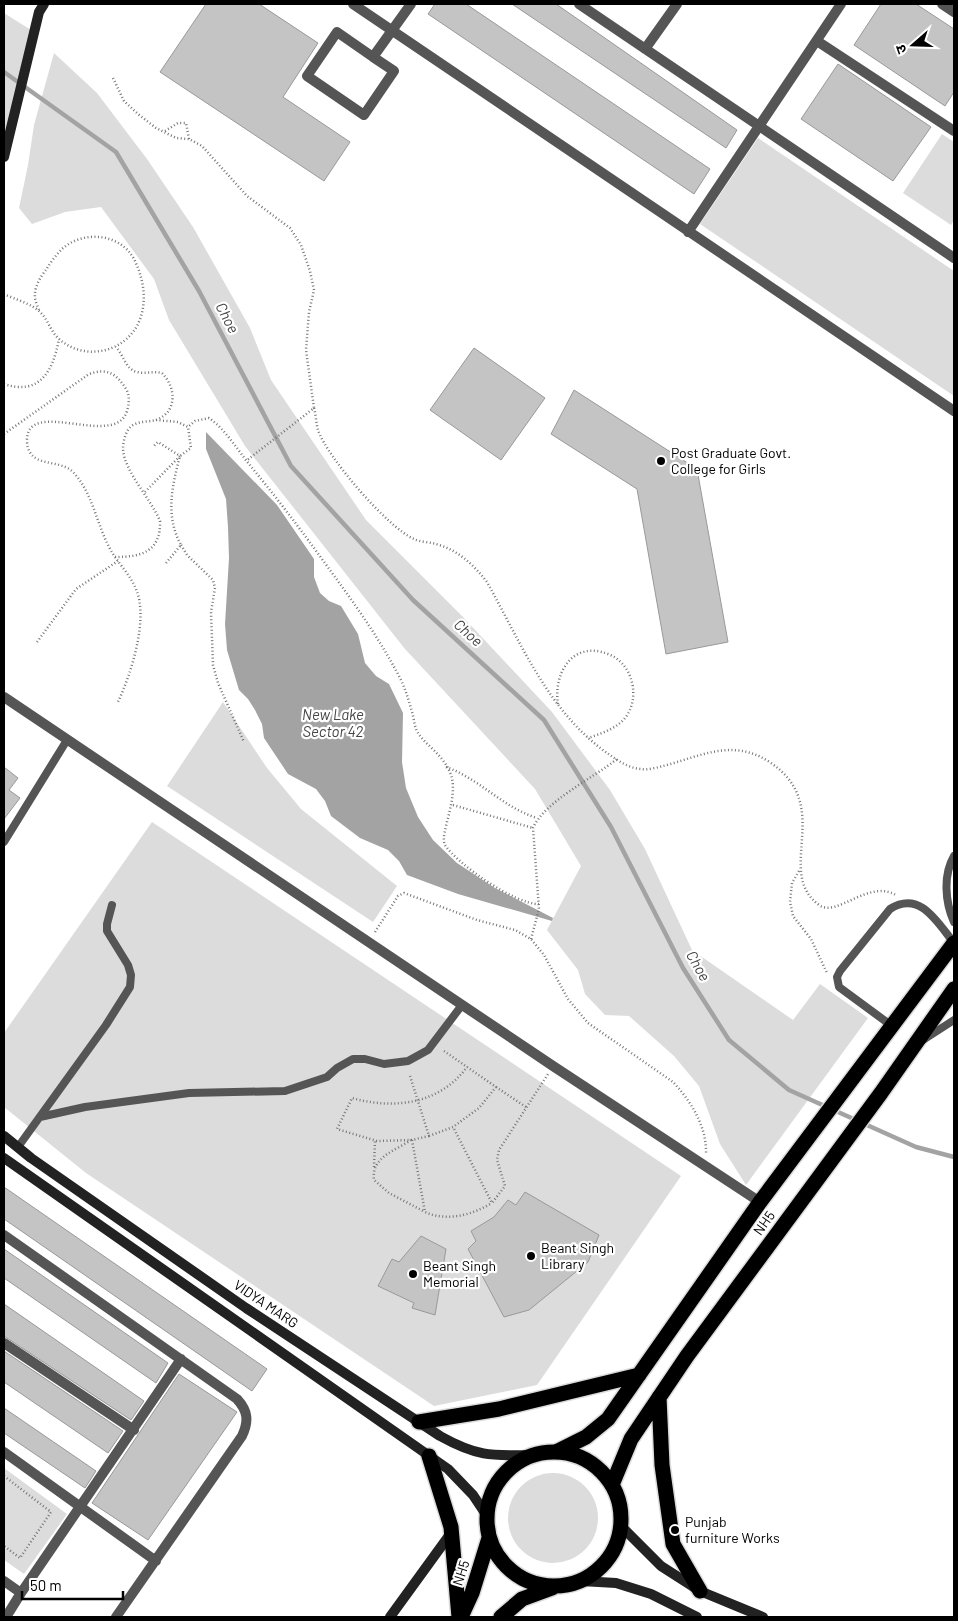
<svg xmlns="http://www.w3.org/2000/svg" width="958" height="1621" font-family="Barlow,'Noto Sans Devanagari',sans-serif">
<rect width="100%" height="100%" fill="#fff"/>
<path fill="#dcdcdc" d="M4 13 31 30 4 146Z
M54 53 97 93 147 159 193 227 250 328 271 380 366 520 463 617 552 712 610 790 645 849 692 950 793 1020 820 984 868 1018 746 1185 720 1144 699 1086 674 1056 629 1016 605 1015 585 994 578 970 547 930 581 866 535 789 405 649 245 446 169 320 154 279 101 207 65 212 32 224 19 208 28 165 34 125Z
M942 134 954 142V220L951 225 903 193Z
M758 138 954 271V396L700 224Z
M223 702 267 768 301 809 397 886 373 922 167 786Z
M152 822 681 1176 537 1385 434 1406 86 1173 4 1107V1033Z
M4 1468 67 1514 24 1574 4 1560Z
M508 1518a45 45 0 1 1 90 0a45 45 0 1 1-90 0Z"/>
<path fill="#a3a3a3" d="M206 432 277 505 314 559V577L320 593 329 601 341 606 358 634 365 663 376 676 389 684 403 713 402 762 406 788 418 817 433 840 457 863 495 888 553 918 552 921 458 894 407 875 399 861 388 850 360 838 331 816 325 801 316 789 288 774 264 738 262 724 255 710 248 699 239 690 227 650 225 624 229 558 228 527 226 499 206 449Z"/>
<g fill="none" stroke-linecap="round" stroke-linejoin="round">
<path stroke="#a3a3a3" stroke-width="4.5" d="M4 72 116 152 199 291 291 466 413 600 544 720 611 827 683 968 729 1040 789 1090 916 1147 954 1157"/>
</g>
<path fill="#c4c4c4" stroke="#999" d="M206 4H259L318 43 283 97 350 142 324 181 160 72Z
M435 4H466L710 169 694 194 428 14Z
M512 4H556L737 130 726 148Z
M881 4H916L954 29V92L945 106 854 45Z
M838 64 931 127 893 181 801 119Z
M474 348 545 398 501 460 430 410Z
M574 390 697 469 728 642 666 654 637 489 551 434Z
M4 767 18 778 9 790 20 798 4 819Z
M4 1187 267 1369 252 1391 4 1219Z
M525 1192 599 1235 588 1262 529 1310 504 1317 468 1249 476 1241 471 1231 494 1217 508 1200 516 1205Z
M421 1236 446 1249 435 1315 412 1308 414 1303 378 1286 392 1259 399 1262Z
M4 1249 168 1363 156 1383 4 1278Z
M4 1304 144 1401 131 1420 4 1336Z
M4 1351 123 1431 108 1453 4 1382Z
M179 1374 237 1412 148 1540 92 1503Z
M4 1408 96 1471 85 1488 4 1433Z"/>
<g fill="none" stroke-linecap="round" stroke-linejoin="round">
<defs>
<path id="highway" d="M659 1397 662 1465 673 1544 700 1591
M419 1422 499 1409 639 1375
M558 1451 586 1437 608 1419 760 1202 954 943
M487 1519a67 67 0 1 1 134 0a67 67 0 1 1-134 0Z
M429 1456 451 1527 459 1617
M612 1485 631 1439 687 1356 881 1093 954 989
M461 1617 472 1593 489 1538
M501 1617 522 1599 552 1588"/>
</defs>
<use href="#highway" stroke="#dbdbdb" stroke-width="18"/>
<path stroke="#777" stroke-width="2.5" stroke-dasharray="1 2.5" stroke-linecap="butt" d="M113 78 124 101 138 114 156 128 176 138 189 139 202 146 247 196 290 228 301 245 310 271 314 290 309 312 306 350 314 408 246 461
M165 131 178 123H186L189 139
M4 294C14 299 33 304 41 313 48 320 50 330 58 338 82 361 123 354 138 324 148 303 144 279 134 259 120 233 83 230 62 249 56 255 50 263 46 270 41 276 35 286 35 294 34 300 38 307 40 312
M4 384C40 396 53 371 59 339
M314 408C316 415 316 423 318 430 327 457 388 528 414 539 420 542 429 542 436 544 458 550 473 564 487 582 521 643 548 711 607 753 617 760 628 768 641 769 647 770 656 768 663 766 699 757 731 738 768 761 837 805 773 871 819 905 837 918 868 879 896 895
M156 420 178 422 188 427 195 421 209 418C225 429 237 449 249 464 276 497 302 531 327 566 354 603 380 639 401 680 406 691 409 701 412 712 414 718 414 725 417 731 425 746 443 753 451 775 459 799 439 834 445 845 457 864 516 905 539 904
M4 434 89 374C107 368 116 373 126 389 130 395 129 404 127 411 115 450 25 395 27 442 29 469 59 458 73 472 95 495 97 531 115 557 141 557 161 552 160 521 151 499 124 471 123 449 123 441 126 429 133 425 140 421 149 422 156 420 178 412 176 387 162 373 153 371 145 374 137 372 126 370 123 354 116 347
M145 492 180 456 158 442 153 447
M181 545 187 555 213 580 215 588 211 612 213 665 218 683 244 742
M115 557C122 567 131 577 136 589 149 619 131 674 118 702
M166 563 181 545C165 516 172 486 180 456L191 448 188 427
M37 642 76 589 118 561
M558 704C553 673 573 640 608 654 633 663 641 698 625 718 616 729 600 734 588 738
M446 767C480 779 502 807 537 818
M453 805 533 828
M799 871 792 883 790 902 793 916 811 939 827 973
M375 932 398 896 404 893 477 920 515 930 531 939 544 955 568 999 588 1023 673 1082C691 1101 707 1127 706 1154
M531 939 539 909 533 828C544 802 593 778 617 759
M444 1051 496 1087 479 1108 453 1127
M410 1076 429 1136 453 1127 492 1203 505 1186 497 1160 499 1150 548 1074
M496 1087 526 1107
M429 1136 412 1140 425 1212C447 1222 472 1215 492 1203
M411 1140C395 1151 371 1157 374 1180L389 1193 425 1212
M412 1140 377 1141 337 1129 352 1098C394 1110 440 1104 467 1067
M374 1167 375 1141
M4 1476 51 1512 20 1558 4 1546"/>
<path stroke="#555" stroke-width="8" d="M4 842 67 740
M954 856C943 875 945 902 954 922
M892 1026 839 987 837 977 840 971 890 909C920 890 937 922 954 943
M923 1040 954 1020
M40 1117 85 1107 189 1093 285 1091 327 1077 337 1068 353 1059H365L384 1064 408 1061 428 1050 462 1005
M18 1147 106 1025 130 987 131 975 128 965 107 931V924L112 905"/>
<path stroke="#555" stroke-width="10" d="M353 4 954 411
M579 4 954 258
M942 4 954 12
M817 41 954 131
M645 49 677 4
M373 57 337 32 307 76 364 115 394 71 373 57 411 4
M688 232 841 4
M4 697 553 1066 760 1202
M4 1235 237 1399C248 1411 249 1421 242 1436L116 1617
M4 1343 134 1430
M4 1452 156 1561
M4 1581 21 1593 181 1359
M6 1617 21 1593"/>
<path stroke="#222" stroke-width="10" d="M4 157 39 12 44 4
M4 1136 31 1158 246 1308 440 1436C476 1456 490 1456 530 1455
M4 1158 448 1469 473 1495 487 1516
M622 1527 661 1566 700 1591 763 1617
M581 1581 616 1583 651 1594 697 1617
M390 1617 451 1533"/>
<use href="#highway" stroke="#000" stroke-width="15"/>
</g>
<g fill="#000" stroke="#fff" stroke-width="2">
<circle cx="661" cy="461" r="5"/>
<circle cx="531" cy="1256" r="5"/>
<circle cx="413" cy="1274" r="5"/>
<circle cx="675" cy="1530" r="5"/>
</g>
<g text-anchor="middle" stroke-width="4.5" stroke-linejoin="round" paint-order="stroke">
<g font-size="14" fill="#000" stroke="#fff" text-anchor="start">
<text x="671" y="458">Post Graduate Govt.<tspan x="671" dy="16">College for Girls</tspan></text>
<text x="541" y="1253">Beant Singh<tspan x="541" dy="16">Library</tspan></text>
<text x="423" y="1271">Beant Singh<tspan x="423" dy="16">Memorial</tspan></text>
<text x="685" y="1527">Punjab<tspan x="685" dy="16">furniture Works</tspan></text>
</g>
<g font-size="14" fill="#000" stroke="#fff">
<text transform="translate(764 1223) rotate(-54)" y="5">NH5</text>
<text transform="translate(266 1304) rotate(34)" y="5">VIDYA MARG</text>
<text transform="translate(461 1573) rotate(-72)" y="5">NH5</text>
</g>
<g font-size="15" font-style="italic" fill="#444" stroke="#fff">
<text transform="translate(227 318) rotate(62)" y="5">Choe</text>
<text transform="translate(468 633) rotate(42)" y="5">Choe</text>
<text x="333" y="720">New Lake<tspan x="333" dy="17">Sector 42</tspan></text>
<text transform="translate(698 966) rotate(60)" y="5">Choe</text>
</g>
</g>
<rect width="958" height="1621" fill="none" stroke="#000000" stroke-width="10"/>
<g transform="translate(913 45) rotate(250)" stroke="#ffffff" stroke-width="4" paint-order="stroke">
<path d="M0-4L9 19L0 12L-9 19Z" fill="#000000"/>
<text y="-8" font-size="14" font-weight="bold" text-anchor="middle" fill="#000000">उ</text>
</g>
<path d="M22 1591v8h101v-8" fill="none" stroke="#000000" stroke-width="2.5"/>
<text x="30" y="1591" font-size="15" fill="#000000" stroke="#ffffff" stroke-width="4" paint-order="stroke">50 m</text>
</svg>
